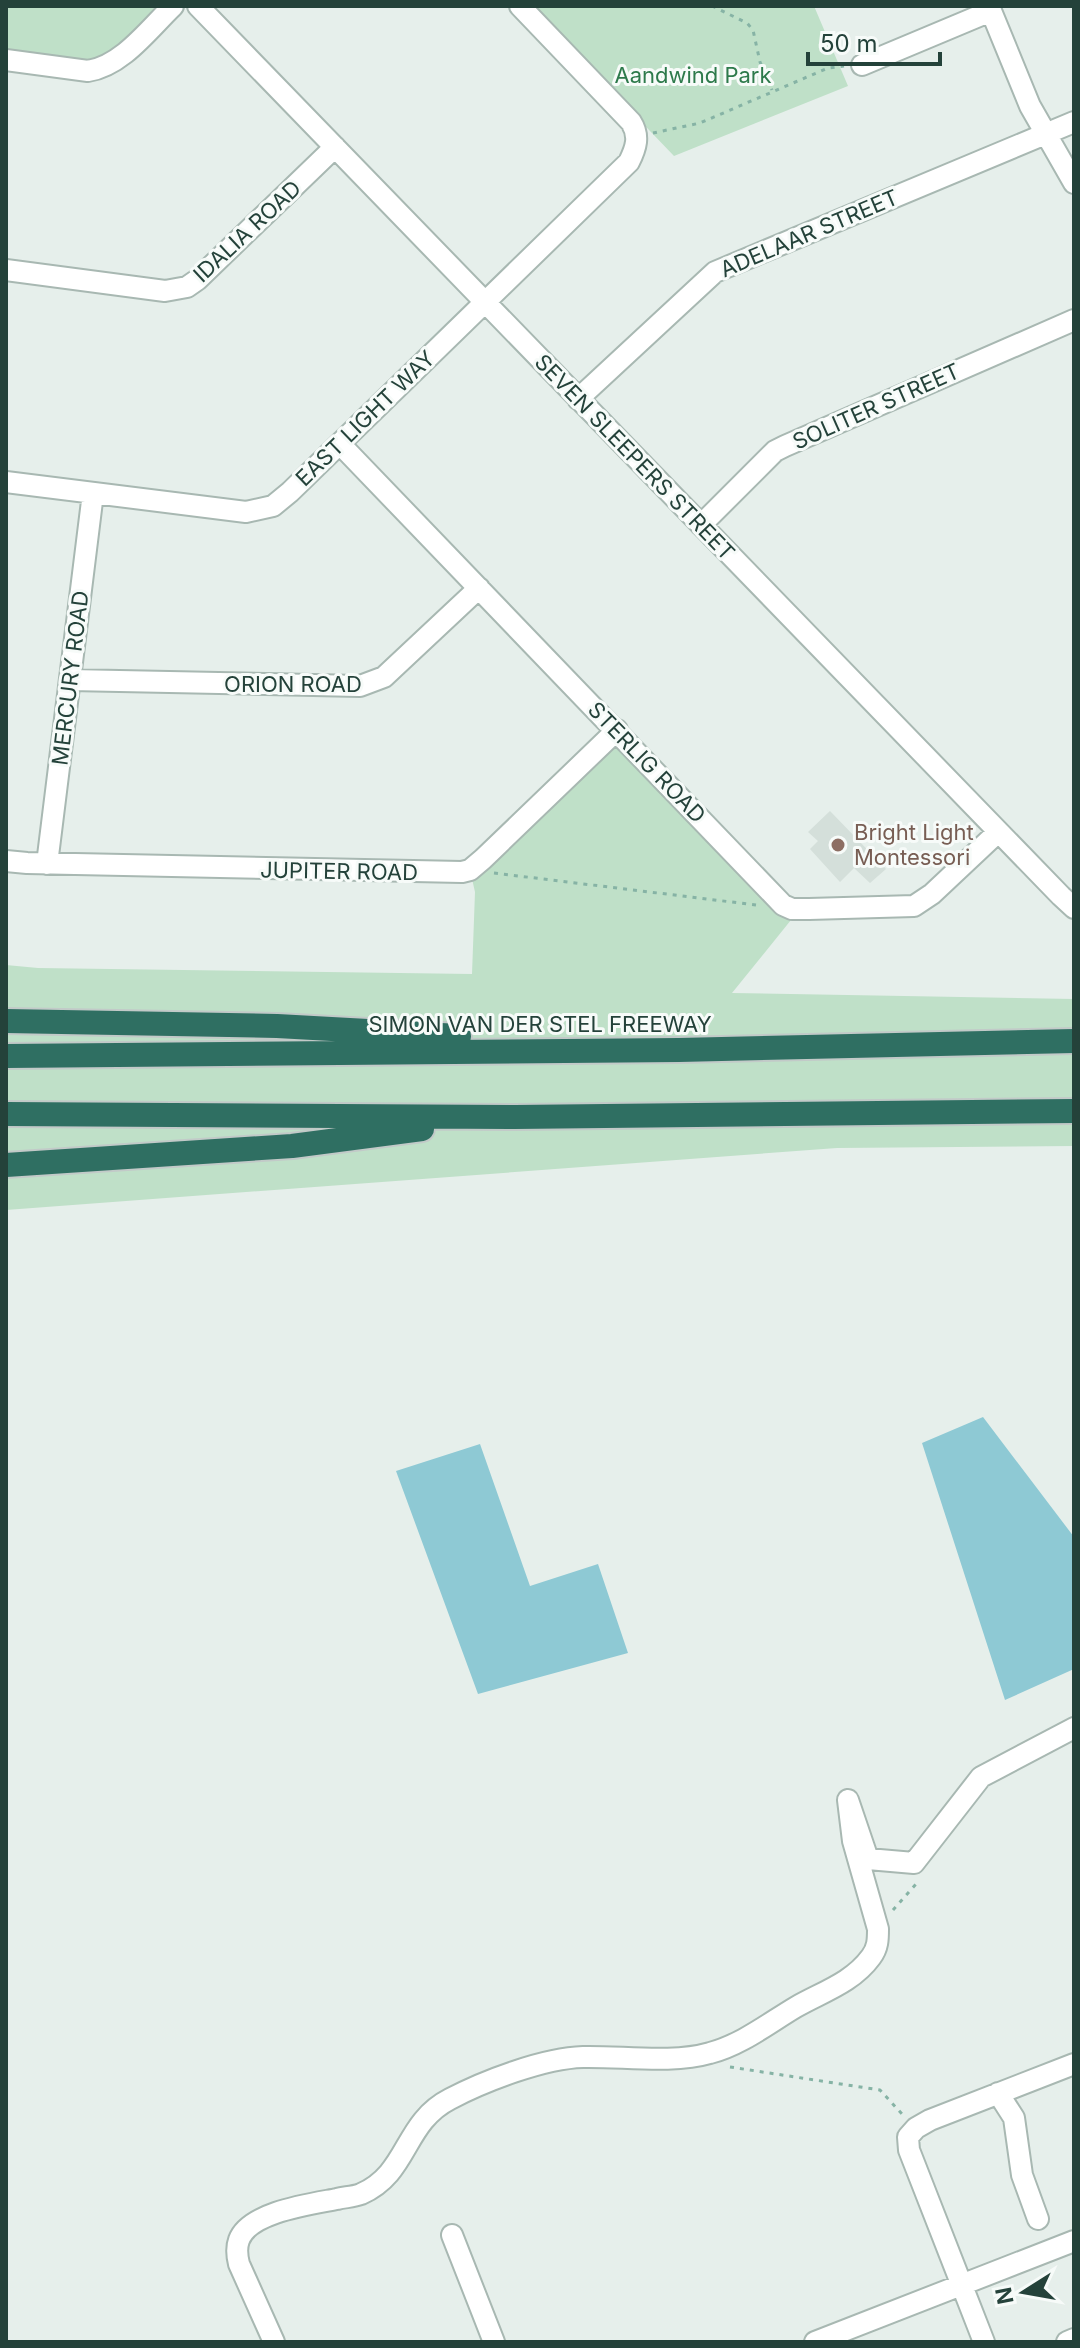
<svg xmlns="http://www.w3.org/2000/svg" width="1080" height="2348" font-family="Inter,sans-serif">
<rect width="100%" height="100%" fill="#e6efeb"/>
<path fill="#d4dfda" d="M830 811 886 869 870 883 854 868 840 882 810 849 818 841 808 832Z"/>
<path fill="#bfe0c8" d="M6 6H157L155 12 108 57 90 63 6 52Z
M530 6H814L848 86 674 156Z
M617 730 792 909 791 920 732 993 1074 999V1146L837 1148 6 1210V965L38 968 472 974 475 892 470 870Z"/>
<path fill="#8ec9d4" d="M983 1417 1074 1537V1669L1005 1700 922 1443Z
M480 1444 530 1586 598 1564 628 1653 478 1694 396 1471Z"/>
<g fill="none" stroke-linecap="round" stroke-linejoin="round">
<defs>
<path id="minor" d="M198 6 1061 896 1074 908
M989 6 1030 106 1074 183
M6 60 88 71C122 66 149 29 173 6
M862 65 991 11
M6 270 165 291 187 287 197 280 335 147
M578 399 715 272 1074 122
M340 444 783 905 792 909H809L914 906 932 894 998 832
M6 482 246 512 273 506 290 492 629 162C636 148 640 136 631 122L520 6
M701 525 775 451 785 446 1074 320
M70 680 360 686 384 677 479 588
M6 861 27 863 462 872 470 870 483 859 617 730
M47 864 93 493
M998 2093 1014 2118 1022 2175 1038 2219
M452 2235 494 2342
M274 2342 239 2264C237 2256 236 2248 239 2240 249 2212 311 2204 337 2199 345 2197 353 2197 361 2194 409 2173 403 2123 450 2099 484 2081 544 2058 583 2057 622 2056 672 2064 710 2053 741 2045 769 2023 796 2007 822 1992 852 1983 871 1957 878 1948 878 1939 878 1929L853 1841 848 1800 868 1859 914 1863 981 1777 1074 1728
M815 2342 1074 2241
M984 2342 909 2150 908 2137 916 2128 930 2120 1074 2064
M1067 2342 1074 2339"/>
<path id="highway" d="M6 1021 277 1026 459 1036
M6 1056 679 1050 1074 1041
M6 1114 515 1117 1074 1111
M6 1165 292 1146 422 1129"/>
</defs>
<use href="#minor" stroke="#a8b8b2" stroke-width="24"/>
<use href="#highway" stroke="#c2cac8" stroke-width="28"/>
<path stroke="#86b3a5" stroke-width="3" stroke-dasharray="4 6" stroke-linecap="butt" d="M712 6 747 23 753 30 760 62 772 90
M653 133 700 123 828 68 844 66
M494 873 756 905
M893 1910 917 1883
M730 2067 880 2090 902 2114"/>
<use href="#minor" stroke="#fff" stroke-width="20"/>
<use href="#highway" stroke="#2f6f62" stroke-width="24"/>
</g>
<circle fill="#8d6e63" stroke="#f7fbf9" stroke-width="3" cx="838" cy="845" r="8"/>
<g text-anchor="middle" stroke-width="6" stroke-linejoin="round" paint-order="stroke">
<g font-size="22" fill="#2d7a4b" stroke="#f7fbf9">
<text x="693" y="83">Aandwind Park</text>
</g>
<g font-size="22" fill="#24423a" stroke="#f7fbf9">
<text transform="translate(247 231) rotate(-43)" y="8">IDALIA ROAD</text>
<text transform="translate(809 233) rotate(-23)" y="8">ADELAAR STREET</text>
<text transform="translate(876 406) rotate(-24)" y="8">SOLITER STREET</text>
<text transform="translate(365 418) rotate(-44)" y="8">EAST LIGHT WAY</text>
<text transform="translate(635 457) rotate(46)" y="8">SEVEN SLEEPERS STREET</text>
<text transform="translate(70 678) rotate(-83)" y="8">MERCURY ROAD</text>
<text x="293" y="692">ORION ROAD</text>
<text transform="translate(647 762) rotate(46)" y="8">STERLIG ROAD</text>
<text transform="translate(339 871) rotate(1)" y="8">JUPITER ROAD</text>
<text x="540" y="1032">SIMON VAN DER STEL FREEWAY</text>
</g>
<g font-size="22" fill="#785e54" stroke="#f7fbf9" text-anchor="start">
<text x="854" y="840">Bright Light<tspan x="854" dy="25">Montessori</tspan></text>
</g>
</g>
<rect width="1080" height="2348" fill="none" stroke="#24423a" stroke-width="16"/>
<g transform="translate(1024 2292) rotate(259)" stroke="#f7fbf9" stroke-width="6" paint-order="stroke">
<path d="M0-6L14 30L0 20L-14 30Z" fill="#24423a"/>
<text y="-12" font-size="22" font-weight="bold" text-anchor="middle" fill="#24423a">N</text>
</g>
<path d="M808 52v12h132v-12" fill="none" stroke="#24423a" stroke-width="4"/>
<text x="820" y="52" font-size="24" fill="#24423a" stroke="#f7fbf9" stroke-width="6" paint-order="stroke">50 m</text>
</svg>
